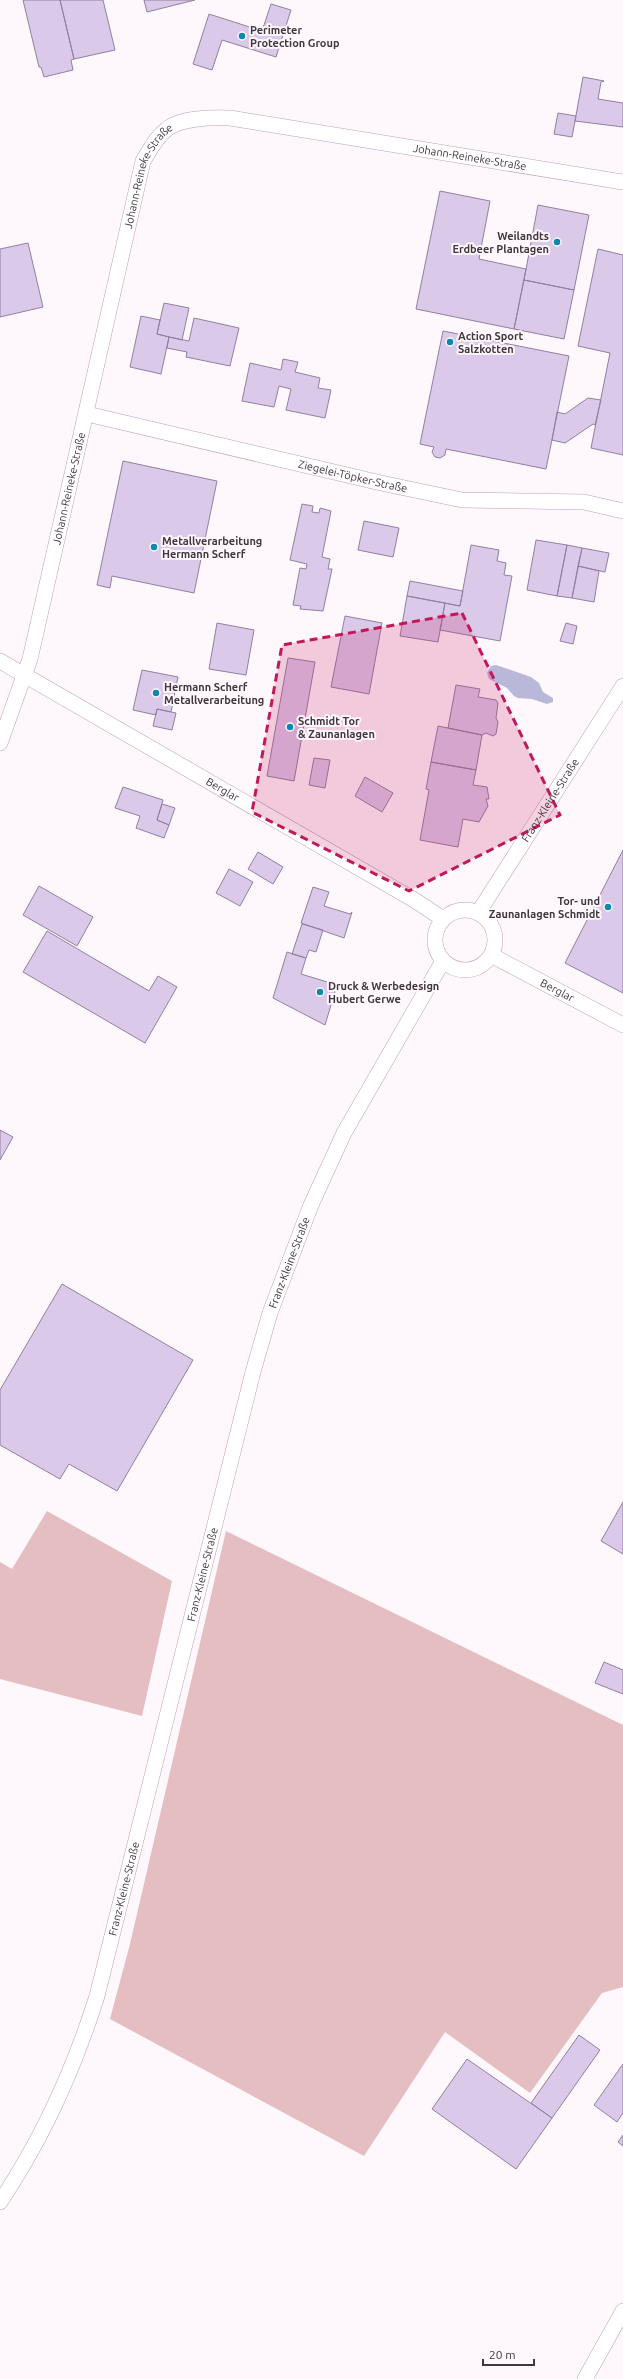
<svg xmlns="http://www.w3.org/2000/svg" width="623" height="2379" font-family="Ubuntu,sans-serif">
<rect width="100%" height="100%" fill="#fef7fc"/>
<path fill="#e4bec0" d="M47 1511 172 1581 142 1716 0 1679V1562L12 1569Z
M226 1531 623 1725V1987L602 1993 530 2093 445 2032 364 2156 110 2019 130 1944Z"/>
<path fill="#bab8d8" d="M496 665 531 677 539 683 543 692 553 698V702L547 704 532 699 518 698 514 696 507 688 489 679 487 673 491 666Z"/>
<path fill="#dbc9ea" stroke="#91809f" d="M23 0H60L74 59 71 60 73 70 44 77 41 67H39Z
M60 0H103L115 50 74 59Z
M144 0H195L147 12Z
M271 4 291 10 276 57 222 40 212 70 193 64 209 14 262 31Z
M583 77 604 81 601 82 598 99 623 103V127L575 121Z
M558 113 576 116 572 137 554 134Z
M440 191 490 201 479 259 526 269 514 329 416 309Z
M538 205 589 215 574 290 524 280Z
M28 243 43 307 0 317V249Z
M598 249 623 255V455L591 448 610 353 578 346Z
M524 280 574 290 564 339 514 329Z
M164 303 189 308 182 340 157 334Z
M141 316 160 320 157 334 169 337 161 374 130 367Z
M194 318 239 328 230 366 186 357 187 352 167 348 169 337 189 341Z
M443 331 569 356 546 469 446 449 445 455 440 458 435 457 432 452 434 447 420 444Z
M283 359 298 362 295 372 320 378 318 388 331 390 325 418 286 410 291 389 279 386 274 407 242 401 250 363 281 370Z
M588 398 601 400 595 425 593 424 565 443 552 440 557 412 565 414Z
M123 461 217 481 194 593 112 576 110 588 97 585Z
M302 504 313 506 312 512 319 513 320 508 331 511 322 557 330 559 328 569H332L323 611 300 609 301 606 293 605 300 568 306 569 307 564 290 560Z
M364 521 399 528 393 557 358 550Z
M536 540 567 545 557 596 527 590Z
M471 545 499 550 497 561 506 563 504 575 512 576 500 641 440 630 445 603 460 606Z
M567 545 582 548 572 598 557 596Z
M582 548 609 553 605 572 578 566Z
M578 566 599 571 594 602 572 598Z
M410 581 463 591 460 606 407 596Z
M407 596 445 603 438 642 400 636Z
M345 616 382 623 369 694 331 687Z
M217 623 254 630 246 675 209 669Z
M566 623 577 626 573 644 560 641Z
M288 658 315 662 294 781 267 776Z
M142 670 178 677 171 712 157 709 156 715 133 710Z
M456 685 480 689 478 697 496 700 498 703 496 718 498 722 496 734 493 736 486 733 482 735 448 728Z
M157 709 176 713 172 730 153 726Z
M438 726 482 735 476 770 431 762Z
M314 758 330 760 325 788 309 785Z
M431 762 476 770 473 785 487 787 489 799H486L488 806 479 822 463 819 458 847 420 840 429 790 426 789Z
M365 777 393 793 382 812 355 796Z
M123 787 163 800 157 820 169 825 164 838 136 828 140 816 115 808Z
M162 804 175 808 169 825 157 820Z
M623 850V993L565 963Z
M258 852 283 867 273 884 248 869Z
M229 869 253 882 240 906 216 893Z
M39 886 93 917 77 946 23 915Z
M313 887 329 892 324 906 350 914 352 912 344 938 301 923Z
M302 924 323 930 316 952 309 950 306 958 292 954Z
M47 931 149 991 158 976 177 987 145 1043 23 972Z
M287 952 306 958 301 974 337 985 325 1025 273 998Z
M0 1130 13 1137 0 1160Z
M62 1284 193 1360 117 1491 69 1464 60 1479 0 1445V1390Z
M623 1502V1554L601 1541Z
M604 1662 623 1670V1694L595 1683Z
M579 2035 600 2050 552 2118 531 2103Z
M467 2059 552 2118 516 2169 432 2109Z
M623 2064V2113L617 2122 594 2105Z
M623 2135V2146L618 2142Z"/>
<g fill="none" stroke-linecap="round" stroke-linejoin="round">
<defs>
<g id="street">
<path id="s1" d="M87 414 381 483 462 500 584 502 623 511"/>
<path id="s2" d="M0 661 416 901 443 919"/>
<path id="s3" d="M0 743 30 659 143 161C150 150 156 137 167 129 180 118 213 117 230 118L623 182"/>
<circle cx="465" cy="940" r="30"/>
<path id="s4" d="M478 913 623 686"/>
<path id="s5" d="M491 955 623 1025"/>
<path id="s6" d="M0 2202C43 2138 74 2069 97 1996L253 1372 270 1313 311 1205 344 1133 443 961"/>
<path d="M585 2379 623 2311"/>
</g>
</defs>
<use href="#street" stroke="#bd9fb8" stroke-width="16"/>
<use href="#street" stroke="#fff" stroke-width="15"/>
</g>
<path fill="#c2185b" fill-opacity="0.2" stroke="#c2185b" stroke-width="3" stroke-dasharray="8 5" stroke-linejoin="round" d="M462 613 560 815 409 891 252 812 282 645Z"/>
<g fill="#0b88ab" stroke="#fef7fc" stroke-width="1.5">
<circle cx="242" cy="36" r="4"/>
<circle cx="557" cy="242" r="4"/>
<circle cx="450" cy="342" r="4"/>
<circle cx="154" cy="547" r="4"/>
<circle cx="156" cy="693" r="4"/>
<circle cx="290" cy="727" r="4"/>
<circle cx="608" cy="907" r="4"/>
<circle cx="320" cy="992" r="4"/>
</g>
<g text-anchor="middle" stroke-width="4" stroke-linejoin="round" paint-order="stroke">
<g font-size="11" font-weight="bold" fill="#423640" stroke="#fef7fc" text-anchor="start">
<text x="250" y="34">Perimeter<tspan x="250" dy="13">Protection Group</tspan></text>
<text x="549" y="240" text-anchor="end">Weilandts<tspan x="549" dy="13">Erdbeer Plantagen</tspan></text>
<text x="458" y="340">Action Sport<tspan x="458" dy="13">Salzkotten</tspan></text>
<text x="162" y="545">Metallverarbeitung<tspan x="162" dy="13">Hermann Scherf</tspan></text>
<text x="164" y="691">Hermann Scherf<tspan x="164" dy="13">Metallverarbeitung</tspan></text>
<text x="298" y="725">Schmidt Tor<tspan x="298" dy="13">&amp; Zaunanlagen</tspan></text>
<text x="600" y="905" text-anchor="end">Tor- und<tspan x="600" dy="13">Zaunanlagen Schmidt</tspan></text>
<text x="328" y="990">Druck &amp; Werbedesign<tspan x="328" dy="13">Hubert Gerwe</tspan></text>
</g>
<g font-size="11" fill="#423640" stroke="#fef7fc">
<text dy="4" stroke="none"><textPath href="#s3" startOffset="948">Johann-Reineke-Straße</textPath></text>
<text dy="4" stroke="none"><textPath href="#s3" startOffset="588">Johann-Reineke-Straße</textPath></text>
<text dy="4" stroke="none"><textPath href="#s1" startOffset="273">Ziegelei-Töpker-Straße</textPath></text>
<text dy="4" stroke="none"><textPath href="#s3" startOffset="264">Johann-Reineke-Straße</textPath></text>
<text dy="4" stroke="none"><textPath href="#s2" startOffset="257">Berglar</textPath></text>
<text dy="4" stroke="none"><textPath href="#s4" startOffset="134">Franz-Kleine-Straße</textPath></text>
<text dy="4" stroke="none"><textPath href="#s5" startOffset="75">Berglar</textPath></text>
<text dy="4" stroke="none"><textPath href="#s6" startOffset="987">Franz-Kleine-Straße</textPath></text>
<text dy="4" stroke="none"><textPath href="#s6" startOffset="663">Franz-Kleine-Straße</textPath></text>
<text dy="4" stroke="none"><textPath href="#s6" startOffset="339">Franz-Kleine-Straße</textPath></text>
</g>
</g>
<path d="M483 2359v6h51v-6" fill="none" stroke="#423640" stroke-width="2"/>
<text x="489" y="2359" font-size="12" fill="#423640" stroke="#fef7fc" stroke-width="3" paint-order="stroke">20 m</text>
</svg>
